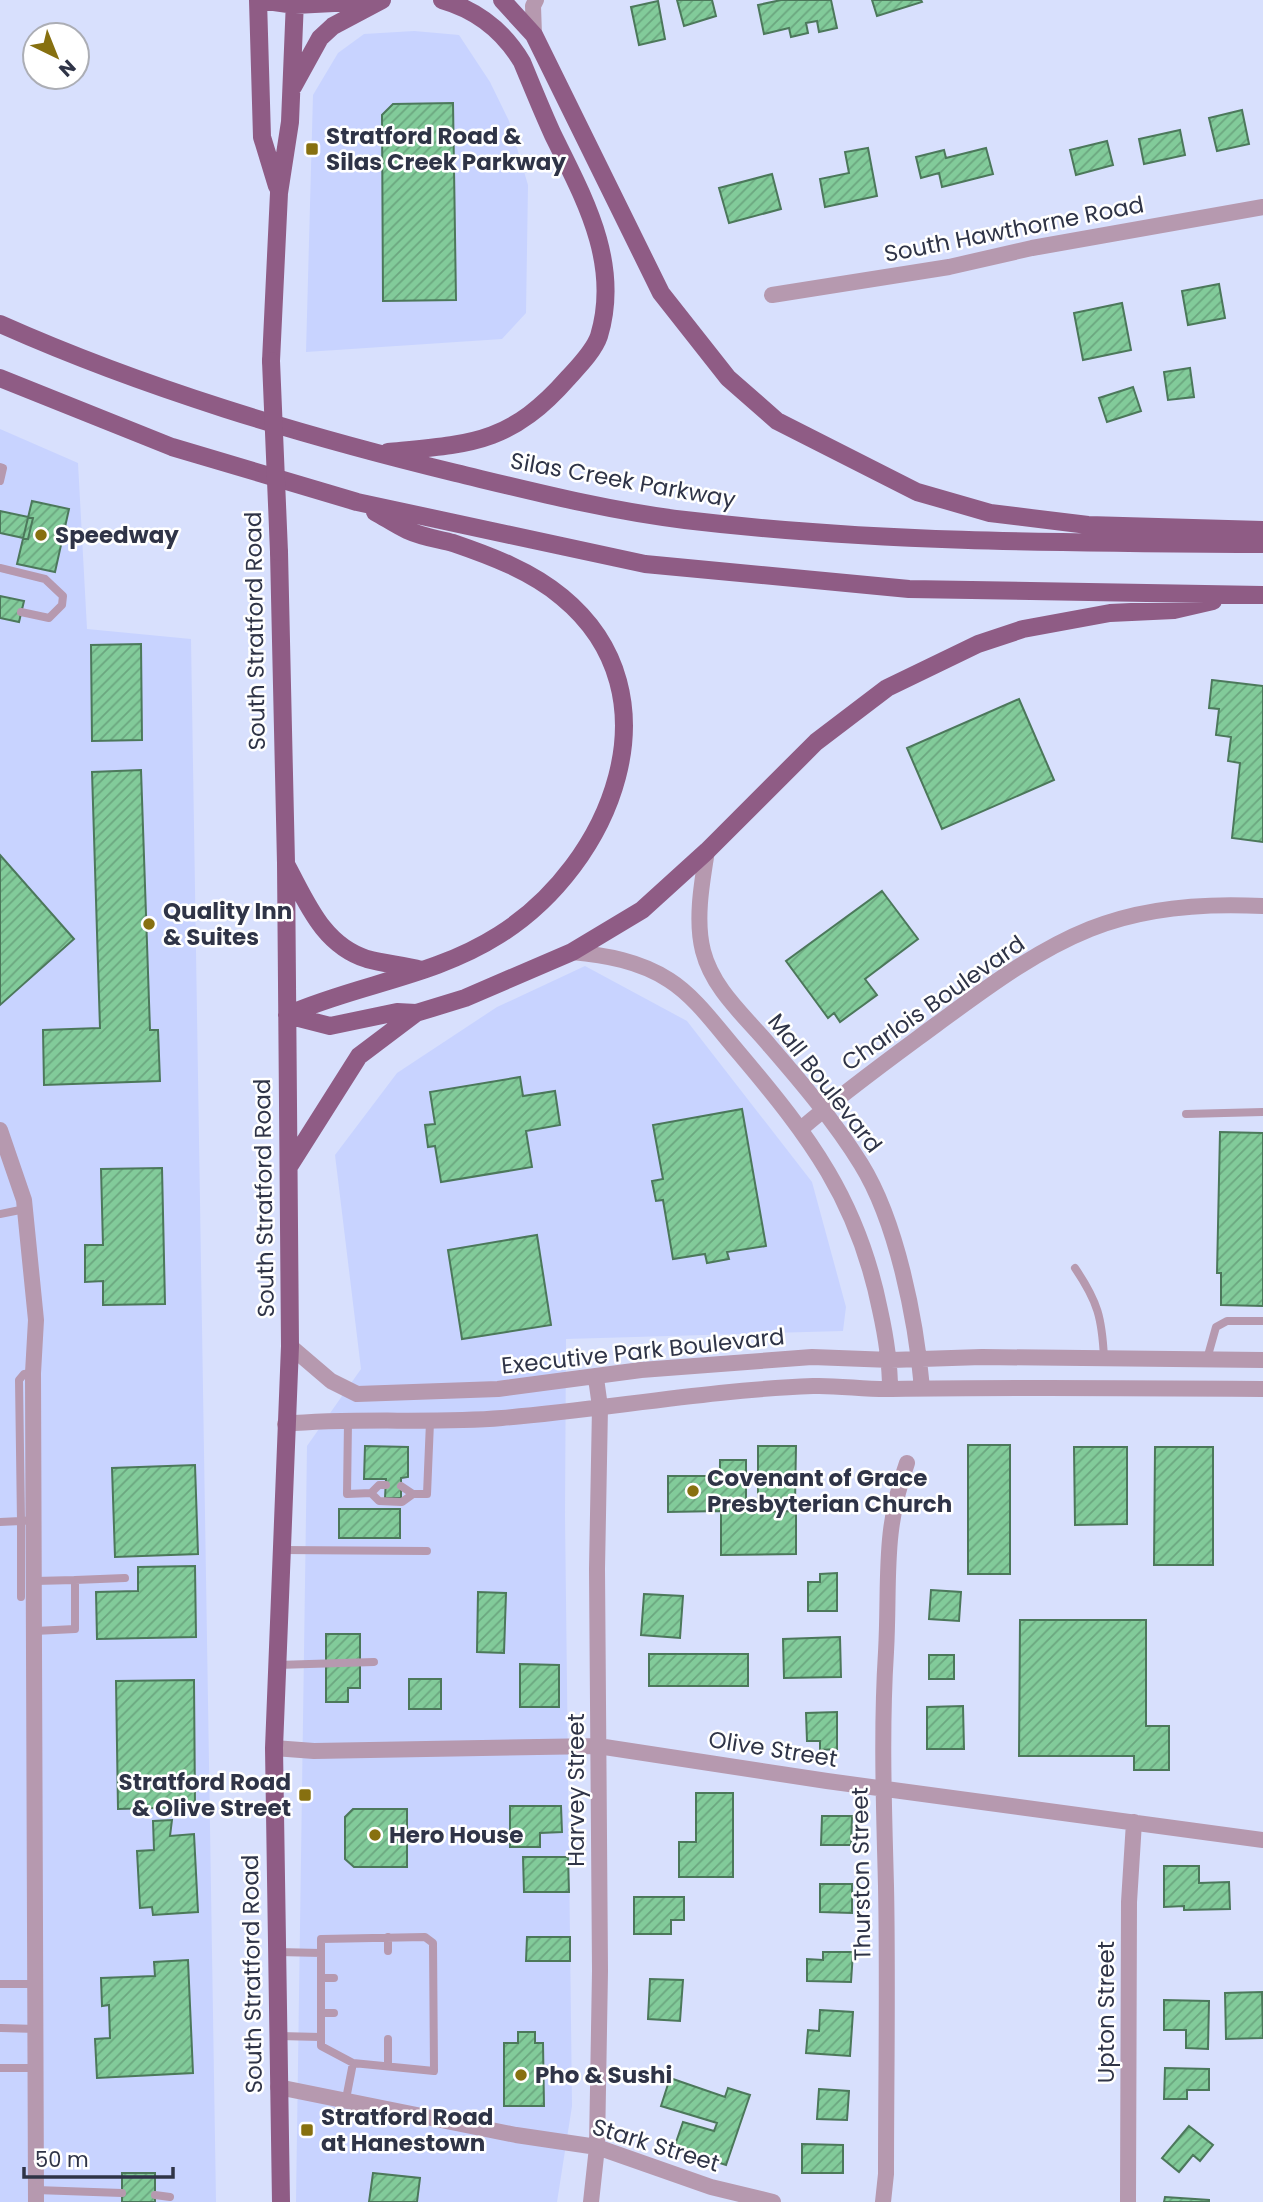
<svg xmlns="http://www.w3.org/2000/svg" width="1263" height="2202" font-family="Poppins,sans-serif">
<defs>
<pattern id="building-hatch" width="6" height="6" patternUnits="userSpaceOnUse" patternTransform="scale(1.75)"><rect width="6" height="6" fill="#82cb9a"/><path d="M-1 1l2-2M0 6l6-6M5 7l2-2" fill="none" stroke="#6ba67f"/></pattern>
</defs>
<rect width="100%" height="100%" fill="#d8e0fd"/>
<path fill="#c8d3ff" d="M414 31 459 35 490 82 509 121 528 185 526 313 502 339 306 352 313 95 338 53 364 34Z
M0 429 78 463 87 629 191 639 216 2202H0Z
M585 966 687 1021 812 1182 846 1307 843 1331 566 1339 565 1516 572 2106 557 2202H296L307 1446 361 1369 335 1155 397 1073 497 1007Z"/>
<path fill="url(#building-hatch)" stroke="#4c785b" stroke-width="2" d="M677 0H712L716 16 684 26Z
M781 0H831L837 28 819 32 817 21 806 23 808 33 791 37 789 28 764 34 758 5Z
M872 0H921L922 2 877 16Z
M658 1 665 39 639 45 631 7Z
M453 103 456 300 383 301 382 115 393 104Z
M1242 110 1249 144 1217 151 1209 118Z
M1180 130 1185 155 1144 164 1139 139Z
M1107 141 1113 165 1076 175 1070 150Z
M868 148 877 196 825 207 820 179 849 173 845 152Z
M986 148 993 174 942 187 939 173 921 178 916 157 944 150 946 158Z
M772 174 781 209 729 223 719 188Z
M1219 284 1225 318 1188 325 1182 291Z
M1122 303 1131 350 1083 360 1074 313Z
M1190 368 1194 397 1168 400 1164 372Z
M1133 387 1141 411 1107 422 1099 398Z
M32 501 69 509 55 572 17 564Z
M0 511 33 518 28 539 0 533Z
M0 596 24 601 19 622 0 618Z
M141 644 142 740 92 741 91 645Z
M1212 680 1263 686V842L1232 838 1240 763 1228 761 1231 737 1216 735 1219 709 1209 708Z
M1019 699 1054 780 942 829 907 748Z
M141 770 150 1030H158L160 1081 44 1085 43 1030 100 1028 92 772Z
M0 855 74 939 0 1005Z
M882 891 918 939 865 979 877 995 840 1022 834 1013 828 1018 786 961Z
M520 1077 523 1096 555 1091 560 1125 526 1131 532 1167 441 1182 435 1146 428 1147 425 1125 435 1124 430 1092Z
M742 1109 766 1246 727 1252 729 1259 707 1263 705 1254 673 1259 663 1200 656 1201 652 1181 663 1179 653 1125Z
M1220 1132 1263 1133V1306L1221 1305V1273H1217Z
M162 1168 165 1304 103 1305V1281L85 1282V1245H103L101 1169Z
M537 1235 551 1325 462 1339 448 1250Z
M968 1445H1010V1574H968Z
M365 1446 408 1447V1477L401 1478V1498H385L386 1479H364Z
M758 1446H796L795 1504H758Z
M1074 1447H1127V1524L1075 1525Z
M1155 1447H1213V1565H1154Z
M720 1460H746V1512L796 1511V1554L721 1555V1511L668 1512V1476H720Z
M195 1465 198 1554 115 1557 112 1468Z
M339 1509H400V1538H339Z
M195 1566 196 1637 97 1639 96 1592 138 1591V1567Z
M837 1573V1611H808V1582H820V1574Z
M931 1590 961 1592 959 1621 929 1619Z
M478 1592 506 1593 504 1653 477 1652Z
M644 1594 683 1596 680 1638 641 1635Z
M1020 1620H1146V1726H1169V1770H1134V1756H1019Z
M326 1634H360V1688H348V1702H326Z
M840 1637 841 1677 784 1678 783 1639Z
M649 1654H748V1686H649Z
M929 1655H954V1679H929Z
M520 1664 559 1665V1707H520Z
M409 1679H441V1709H409Z
M194 1680 195 1807 118 1809 116 1681Z
M963 1706 964 1749H927V1707Z
M837 1712V1749L820 1750V1741H807L806 1713Z
M696 1793H733V1877H679V1842H696Z
M510 1806H561L562 1832 540 1833V1847H510Z
M353 1809H407V1867H354L345 1859V1817Z
M822 1816H852L851 1845H821Z
M172 1820 170 1836 194 1834 198 1912 153 1915 152 1907 140 1908 137 1851 154 1850 153 1821Z
M523 1857H568L569 1892H524Z
M1164 1866H1199V1883L1229 1882 1230 1909 1184 1910V1906L1164 1907Z
M820 1884H852V1913L820 1912Z
M634 1897H684V1920H671V1934H634Z
M527 1937H570V1961H526Z
M823 1952H853L851 1982 807 1981V1959L823 1960Z
M188 1960 193 2073 97 2078 95 2039 110 2038 109 2005 102 2006 101 1978 155 1976 154 1962Z
M650 1979 683 1980 680 2021 648 2019Z
M1262 1992 1263 2038 1226 2039 1225 1993Z
M1164 2000 1209 2001 1208 2049 1186 2048V2030H1164Z
M820 2010 853 2012 850 2056 806 2053 808 2030 819 2031Z
M518 2032H535V2043H543L544 2106H504V2043H518Z
M1165 2068 1209 2069V2090H1187V2099H1164Z
M670 2078 725 2097 728 2088 750 2095 726 2165 674 2148 683 2122 714 2131 717 2123 661 2106Z
M819 2089 849 2091 847 2120 817 2119Z
M1189 2126 1213 2145 1200 2161 1193 2155 1179 2172 1162 2158Z
M802 2144 843 2145V2173H802Z
M122 2173H155V2202H122Z
M373 2173 420 2178 417 2202H369Z
M1165 2197 1209 2200V2202H1164Z"/>
<g fill="none" stroke-linecap="round" stroke-linejoin="round">
<path stroke="#b699af" stroke-width="8" d="M0 467 3 468 0 481
M0 568 45 579 63 596 62 605 49 618 21 612
M1186 1114 1263 1112
M0 1214 25 1209
M1075 1268C1098 1302 1102 1318 1104 1358
M1207 1359 1216 1327 1227 1321H1263
M33 1373 24 1374 19 1380 21 1521 35 1520
M348 1422 347 1494 371 1493 379 1501 402 1502 413 1494H427L430 1422
M401 1486 413 1494
M371 1493 379 1485H386
M0 1522 21 1521V1597
M281 1550 427 1551
M75 1580 125 1578
M35 1581 75 1580V1629L35 1631
M277 1665 374 1662
M388 1951V1937
M278 1952 321 1953
M321 1978H334
M0 1984H36
M321 2013H334
M1 2028 37 2029
M279 2036 321 2037
M388 2039V2066
M0 2068H37
M346 2099 353 2063 434 2071 433 1943 425 1937 321 1939V2046L353 2063
M36 2190 122 2193
M155 2195 170 2197"/>
<path stroke="#b699af" stroke-width="16" d="M534 35 533 6 536 0
M772 295 949 267 1032 248 1263 207
M707 851C702 882 695 920 703 951 713 990 746 1017 770 1046 802 1083 835 1122 861 1164 897 1222 916 1320 922 1388
M572 952C605 955 640 961 669 980 696 997 718 1029 739 1053 810 1137 858 1200 880 1310 886 1337 890 1362 890 1389
M802 1128C845 1091 891 1058 937 1024 985 989 1035 951 1090 929 1144 907 1206 903 1263 906
M0 1130 24 1200 36 1320 33 1373 36 2202
M290 1346 331 1381 357 1394 498 1389 641 1370 812 1357 891 1360 982 1357 1263 1360
M285 1424C357 1417 430 1424 502 1418 606 1409 709 1390 813 1386 839 1385 866 1390 892 1389 1016 1387 1139 1388 1263 1389
M274 1748 314 1751 598 1746 827 1781 1263 1840
M278 2087 516 2135 597 2147 711 2187 773 2202
M591 2202 597 2147 600 1971 597 1569 600 1407 596 1378
M883 2202 886 2174C886 2078 888 1982 886 1886 884 1808 881 1731 886 1652 890 1582 882 1533 907 1463
M1128 2202 1129 1902 1134 1822"/>
<path stroke="#8f5c85" stroke-width="18" d="M258 0 262 137 277 186
M260 0 295 5 373 1
M502 0 534 35 661 293 728 378 777 421 917 492 990 513 1088 525 1263 530
M293 87 320 38 333 26 382 0
M0 324C146 389 301 435 456 473 531 491 609 511 685 520 878 543 1070 543 1263 544
M271 361 279 193 290 122 295 0
M0 378 172 447 357 502 645 564 909 589 1263 595
M388 452C471 444 510 444 568 378 578 367 594 351 599 336 621 263 584 198 553 135 542 111 532 86 522 62 503 30 477 10 442 0
M279 552 286 863 290 1346 274 1748 281 2202
M287 866C307 903 323 945 367 959 385 964 403 965 421 970
M287 1015 330 1026 397 1012 416 1013 465 998 572 952 642 910 707 851 816 742 887 688 978 644 1023 629 1110 613 1174 610 1213 601
M287 1015C357 984 433 977 499 935 611 865 681 695 562 597 531 571 491 556 453 543 438 539 422 537 407 530 396 525 386 518 375 512
M290 1165 359 1056 416 1013"/>
<path stroke="#8f5c85" stroke-width="18" d="M271 361 279 552"/>
</g>
<g fill="#877010" stroke="#fff" stroke-width="2.5">
<rect x="305" y="142" width="14" height="14" rx="3.5"/>
<circle cx="41" cy="535" r="7"/>
<circle cx="149" cy="924" r="7"/>
<circle cx="693" cy="1491" r="7"/>
<rect x="298" y="1788" width="14" height="14" rx="3.5"/>
<circle cx="375" cy="1835" r="7"/>
<circle cx="521" cy="2075" r="7"/>
<rect x="300" y="2123" width="14" height="14" rx="3.5"/>
</g>
<g text-anchor="middle" stroke-width="5" stroke-linejoin="round" paint-order="stroke">
<g font-size="23" font-weight="bold" fill="#2f3447" stroke="#fff" text-anchor="start">
<text x="326" y="144">Stratford Road &amp;<tspan x="326" dy="26">Silas Creek Parkway</tspan></text>
<text x="55" y="543">Speedway</text>
<text x="163" y="919">Quality Inn<tspan x="163" dy="26">&amp; Suites</tspan></text>
<text x="707" y="1486">Covenant of Grace<tspan x="707" dy="26">Presbyterian Church</tspan></text>
<text x="291" y="1790" text-anchor="end">Stratford Road<tspan x="291" dy="26">&amp; Olive Street</tspan></text>
<text x="389" y="1843">Hero House</text>
<text x="535" y="2083">Pho &amp; Sushi</text>
<text x="321" y="2125">Stratford Road<tspan x="321" dy="26">at Hanestown</tspan></text>
</g>
<g font-size="23" fill="#2f3447" stroke="#fff">
<text transform="translate(1014 229) rotate(-11)" y="8">South Hawthorne Road</text>
<text transform="translate(623 480) rotate(10)" y="8">Silas Creek Parkway</text>
<text transform="translate(255 631) rotate(-91)" y="8">South Stratford Road</text>
<text transform="translate(933 1003) rotate(-35)" y="8">Charlois Boulevard</text>
<text transform="translate(825 1083) rotate(52)" y="8">Mall Boulevard</text>
<text transform="translate(264 1198) rotate(-91)" y="8">South Stratford Road</text>
<text transform="translate(643 1351) rotate(-6)" y="8">Executive Park Boulevard</text>
<text transform="translate(773 1749) rotate(9)" y="8">Olive Street</text>
<text transform="translate(576 1790) rotate(-90)" y="8">Harvey Street</text>
<text transform="translate(861 1874) rotate(-91)" y="8">Thurston Street</text>
<text transform="translate(252 1974) rotate(-91)" y="8">South Stratford Road</text>
<text transform="translate(1106 2012) rotate(-90)" y="8">Upton Street</text>
<text transform="translate(656 2145) rotate(17)" y="8">Stark Street</text>
</g>
</g>
<g transform="translate(56 56) rotate(137)"><circle r="33" fill="#ffffff" stroke="#acaeb5" stroke-width="2"/>
<path d="M0-5L12 26L0 18L-12 26Z" fill="#877010"/>
<text y="-10" font-size="19" font-weight="bold" text-anchor="middle" fill="#2f3447">N</text>
</g>
<path d="M24 2167v10h149v-10" fill="none" stroke="#2f3447" stroke-width="3.5"/>
<text x="35" y="2167" font-size="21" fill="#2f3447" stroke="#ffffff" stroke-width="5" paint-order="stroke">50 m</text>
</svg>
